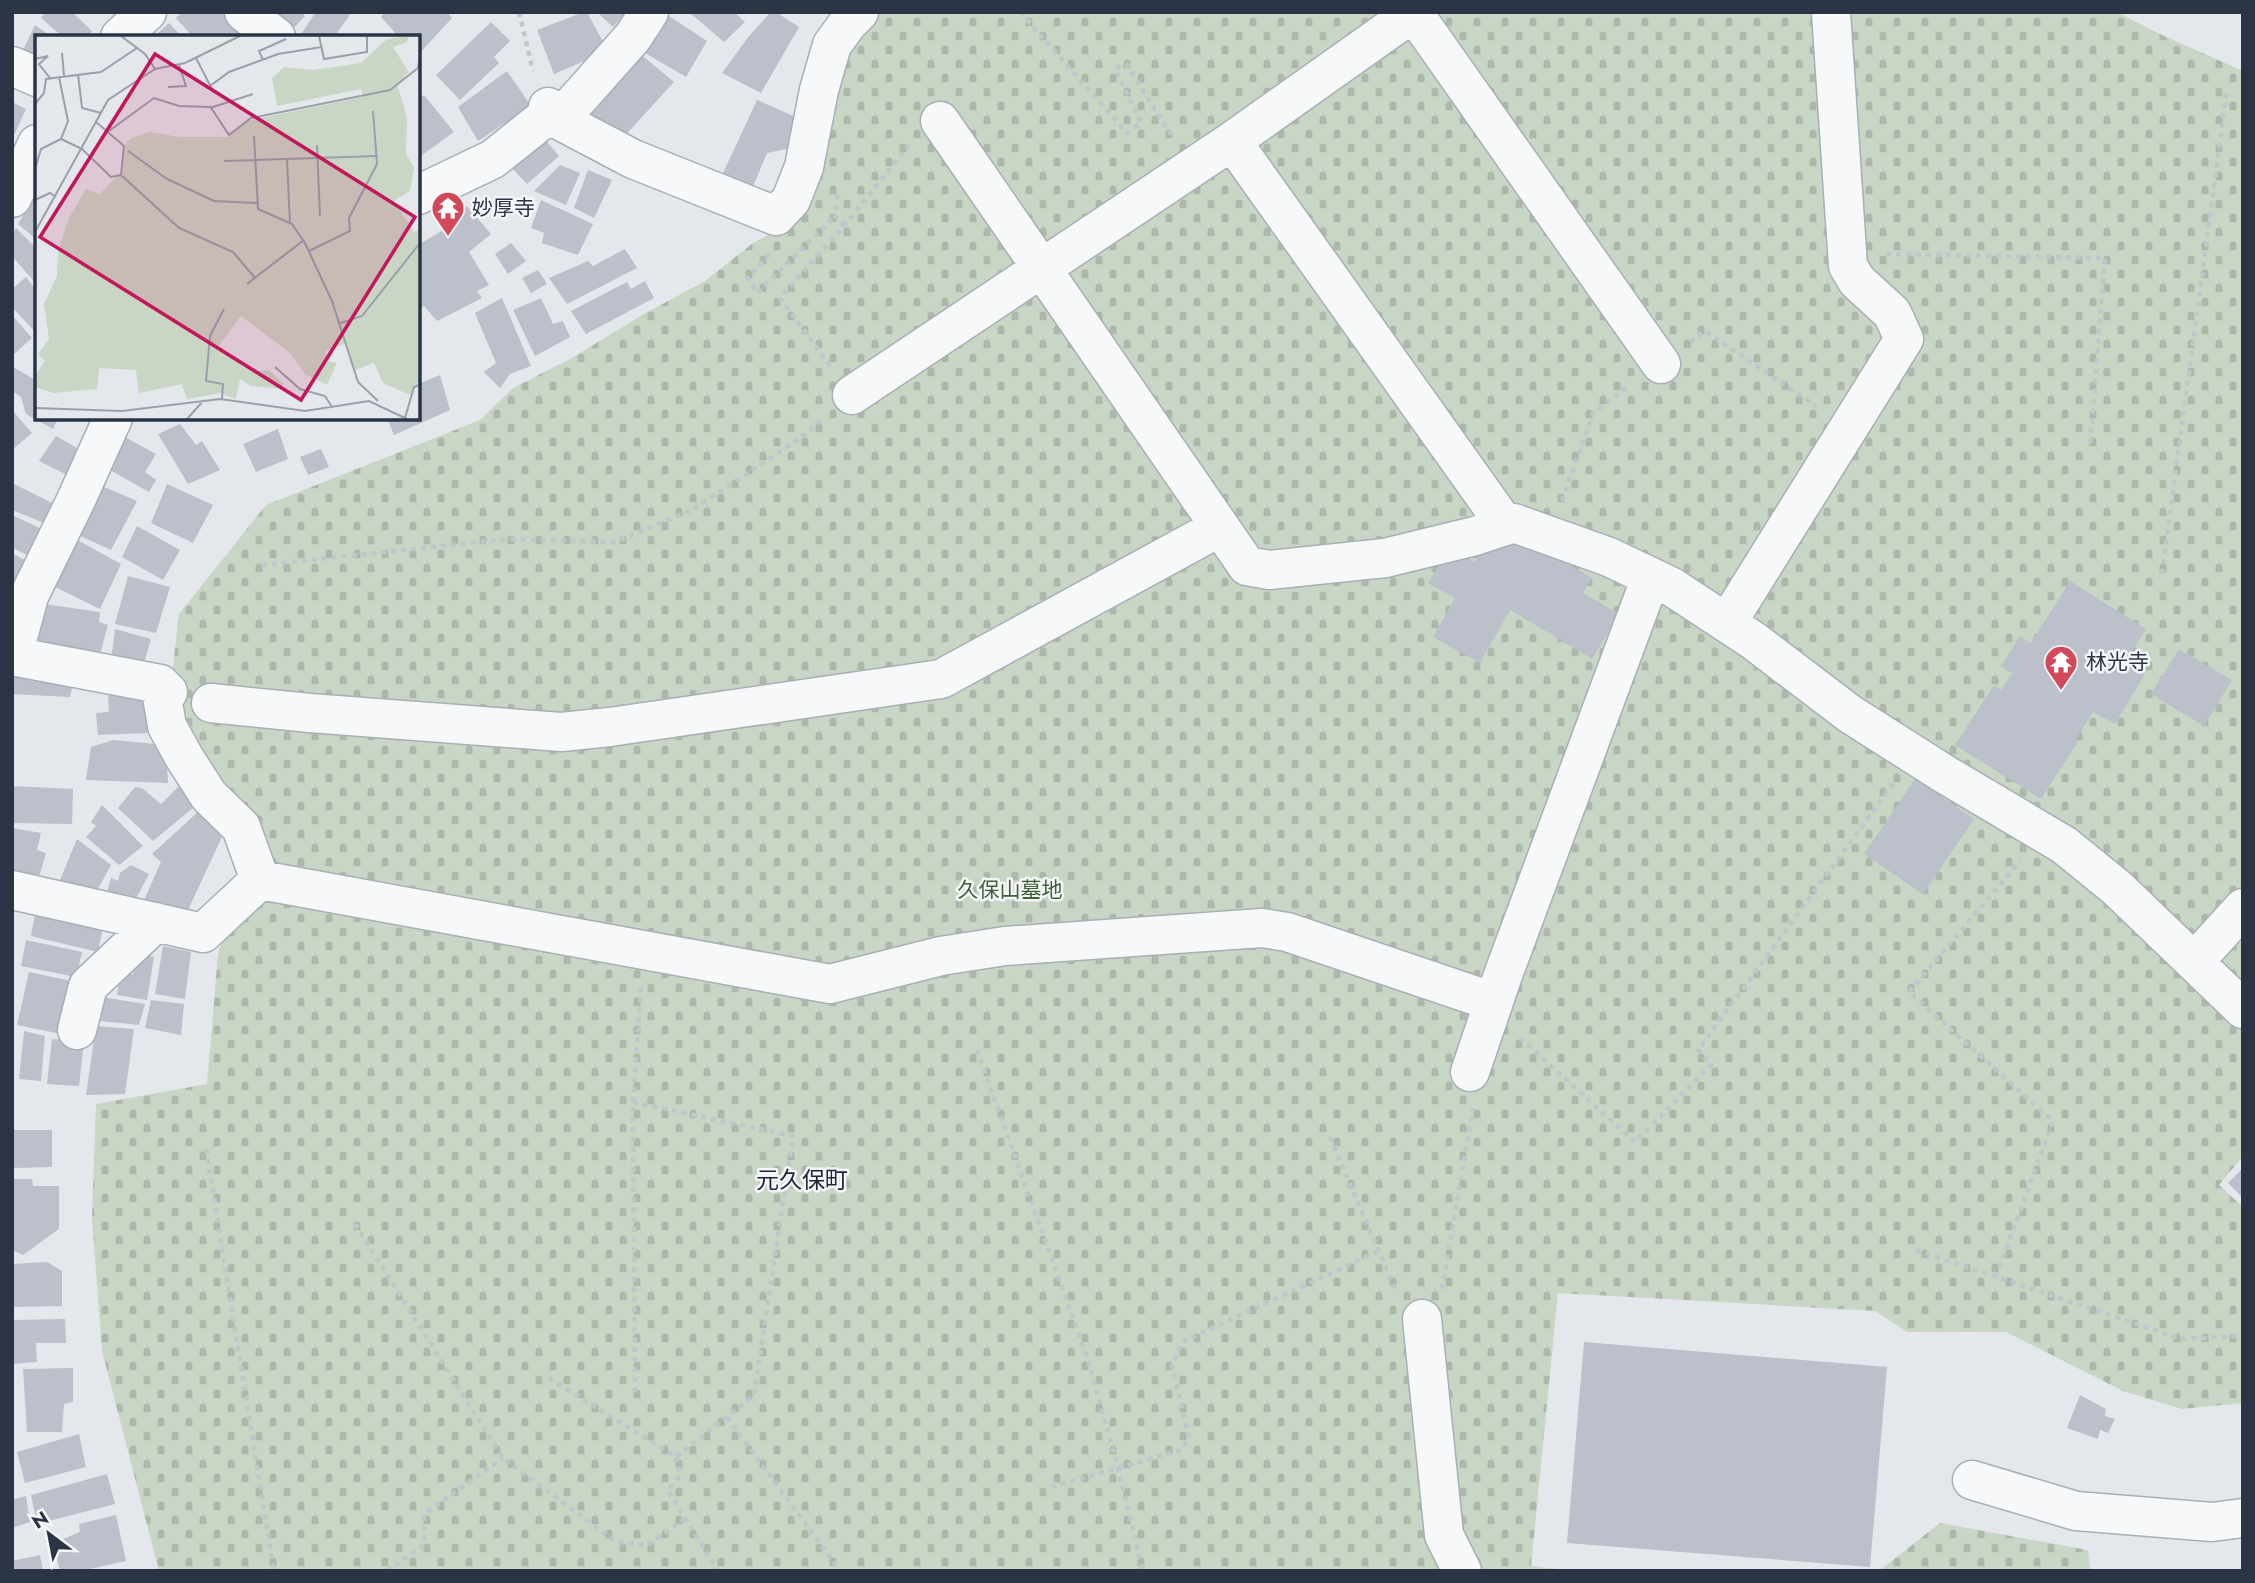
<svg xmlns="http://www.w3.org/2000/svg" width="2255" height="1583" font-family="Jost,'Noto Sans JP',sans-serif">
<defs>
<pattern id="cemetery-stones" width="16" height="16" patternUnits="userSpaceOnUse" patternTransform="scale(1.75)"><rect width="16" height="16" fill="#c9d6c5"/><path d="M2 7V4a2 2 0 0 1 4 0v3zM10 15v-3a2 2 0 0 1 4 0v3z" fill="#adb8ab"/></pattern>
</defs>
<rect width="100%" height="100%" fill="#e4e7ec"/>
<path fill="url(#cemetery-stones)" d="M882 12H2117L2162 35 2243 71V1156L2219 1185 2243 1207V1403L2182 1409 2123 1391 2006 1332H1907L1875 1311 1558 1293 1531 1566 1575 1571H159L102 1351 92 1218 96 1104 207 1084 218 954 253 852 169 702 179 614 266 505 480 420 513 388 572 358 642 315 705 281 753 243 785 226 831 108 855 38Z
M1940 1523 2088 1550 2090 1571H1879Z"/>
<path fill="#bbc0ca" d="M46 12H72L92 31 87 37H63L41 18Z
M183 12H230L257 37H193L176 18Z
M266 12H301L305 16 290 32Z
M316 12H346L350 15 334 37H299Z
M385 12H447L452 18 418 55V37H399L381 17Z
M584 12H587L608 51 554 74 537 30Z
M597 12H627L613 27Z
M689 12H734L745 22 724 42Z
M771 12H776L799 27 761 93 722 73 749 36Z
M669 16 707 41 686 77 645 53Z
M491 22 510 41 494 57 499 63 460 100 436 75Z
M169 23 182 37H154Z
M35 25 52 37H37V56L23 50Z
M638 52 674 82 621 140 588 114Z
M507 71 531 106 478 141 458 107Z
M424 95 454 132 418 158V99Z
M757 100 798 118 791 148 767 153 749 196 718 184Z
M12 102 26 109 12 140Z
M543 137 559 156 527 184 510 166Z
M560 165 580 173 566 205 534 191Z
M588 170 612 180 594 218 574 208Z
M34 197 37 199V240L18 224Z
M541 200 593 224 578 255 542 243 544 233 531 228Z
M467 206 491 234 469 252 489 285 477 291 482 298 437 321 424 306 418 309V245L450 226Z
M16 228 37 249V285L12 256V236Z
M511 243 526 261 508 274 495 254Z
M625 249 637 268 567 304 549 278 588 261 593 266Z
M538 270 547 284 531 293 522 278Z
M26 277 37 291V334L12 307V289Z
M645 281 654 298 586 334 571 311 627 282 631 289Z
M502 298 531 366 510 374 500 388 484 372 496 363 475 313Z
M541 298 553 324 563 321 570 337 535 356 513 310Z
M12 315 32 338 12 356Z
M13 367 37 381V418H58L53 429 26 414 21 397 12 391Z
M440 375 450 410 394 435 387 418H418V384Z
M12 410 32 433 12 450Z
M180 424 196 445 202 441 220 470 188 484 158 434Z
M278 429 288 459 256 472 243 444Z
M116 432 156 454 145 472 156 480 149 492 101 465Z
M56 436 86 453 69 476 39 461Z
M321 449 329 467 308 475 300 457Z
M14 484 60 507 49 525 12 510Z
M167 484 213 505 193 543 151 523Z
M102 486 137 501 111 550 76 534Z
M12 515 48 532 34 558 12 548Z
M137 526 180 550 163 580 122 557Z
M1506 528 1592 578 1583 593 1619 614 1592 659 1510 610 1480 663 1433 637 1455 598 1428 583 1450 547 1475 562 1487 540Z
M72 537 121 564 100 609 49 584Z
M12 553 32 564 12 589Z
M128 576 170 587 156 633 115 624Z
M2070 581 2146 629 2125 662 2145 674 2115 724 2093 712 2076 739 2079 740 2041 799 1955 745 1994 685 2001 690 2012 673 2001 666 2020 636 2031 643Z
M37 603 100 612 99 622 108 625 97 665 31 647Z
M115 629 151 639 142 669 111 661Z
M2179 649 2232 680 2204 726 2151 694Z
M12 664 74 680 70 697 12 694Z
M108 695 146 698 144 713H151L147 733 98 735 96 713 109 712Z
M113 740 166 745 168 783 86 780 91 747Z
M1915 779 1974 819 1923 894 1864 854Z
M12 786 73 789 72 824 12 823Z
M135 787 142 788 161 804 178 787 199 803 153 841 118 808Z
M102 805 143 846 119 865 86 837 96 826 91 822Z
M200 810 228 824 182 923 140 909 161 862 152 854Z
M12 828 41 833 37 850 46 853 36 887 12 882Z
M77 839 111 865 93 898 55 892Z
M131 865 149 874 131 908 105 898 111 878 118 881 120 873Z
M37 904 104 922 98 952 31 936Z
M26 940 82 952 76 977 21 966Z
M163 946 191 952 185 999 155 994Z
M136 953 154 957 147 1000 117 995 120 973 133 974Z
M29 972 76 982 66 1035 17 1025Z
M102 997 145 1004 139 1025 100 1021Z
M151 1000 184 1004 181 1035 145 1028Z
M96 1026 134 1029 125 1094 86 1095Z
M24 1031 45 1036 41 1081 19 1079Z
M52 1039 84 1041 79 1086 47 1084Z
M13 1130H52V1167L14 1168Z
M2243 1168V1198L2228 1183Z
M12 1179H32L33 1186H59V1229L23 1255 12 1250Z
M47 1262 62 1271V1306L12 1307V1264Z
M65 1319 66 1343H36L37 1362 12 1364V1320Z
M1584 1342 1887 1367 1870 1567 1567 1543Z
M73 1368V1402L64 1404 62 1432H27L23 1369Z
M2080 1395 2106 1409 2105 1416 2115 1419 2108 1433 2100 1430 2098 1439 2067 1428Z
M79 1434 86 1467 25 1483 17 1452Z
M107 1474 115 1504 37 1524 31 1495Z
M26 1496 30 1522 12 1528V1500Z
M116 1515 126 1561 80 1571H60L53 1543 80 1532 79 1524Z
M40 1555 43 1571H12V1561Z"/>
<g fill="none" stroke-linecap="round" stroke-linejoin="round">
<defs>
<path id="minor" d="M244 12 276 37
M1413 12 1661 364
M120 37 147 12
M12 66 37 77
M548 107 559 120 633 159 776 216 791 200 804 167 819 90 832 45 848 23 859 12
M559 120 633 37 649 12
M940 121 1247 566 1269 570 1385 558 1475 536 1514 523 1609 557 1672 587 1754 641 1850 714 1946 775 2064 845 2117 888 2243 1009
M1232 141 1506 526
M418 195 493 159 552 112
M12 198 37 144
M852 395 1232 141 1414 12
M1727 623 1904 339 1892 313 1857 281 1848 266 1831 12
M12 656 160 684 168 692
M13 656 29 596 76 500 113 418
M160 684 167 726 184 757 209 796 241 827 260 880
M211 703 310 713 561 732 610 727 941 679 1220 527
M260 880 830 984 941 956 1005 946 1262 928 1287 932 1494 1002
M12 890 203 933 260 880
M2194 962 2243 908
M77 1030 88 986 156 922
M1470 1072 1503 975 1651 577
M1422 1319 1444 1535 1462 1571
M1972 1480 2076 1511 2212 1522 2243 1518"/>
</defs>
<use href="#minor" stroke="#a9aeb7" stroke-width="41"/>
<path stroke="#c2c5cb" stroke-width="4.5" stroke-dasharray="5 5" stroke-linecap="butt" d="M519 12 533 71
M1020 12 1127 133 1141 123 1115 68 1127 65 1172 136
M837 195 835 216 844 226
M769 254 748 278 757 293 835 216
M1886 254 2105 258 2090 448
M1690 342 1705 331 1816 406
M830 366 780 298 844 226 909 145
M1562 501 1593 413 1629 386
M262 565 507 539 615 542 692 510 799 439 825 418
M2162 574 2227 89
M1520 1038 1635 1142 1712 1064 1698 1050 1893 784
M977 1050 1087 1357 1118 1468 1143 1571
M1330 1137 1396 1291
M206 1149 274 1571
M355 1224 503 1458 616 1542 647 1545 686 1518
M1916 1250 2181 1339 2243 1336
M1996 1277 2053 1121 1909 992 2020 861
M1442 1289 1473 1108
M549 1378 676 1457 754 1395 793 1136 633 1102
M635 1392 633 1102 641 987
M727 1417 840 1571
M676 1457 680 1476 668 1490 718 1571
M1051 1487 1181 1450 1189 1437 1172 1366 1182 1342 1379 1251
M387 1571 424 1545V1514L503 1458"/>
<use href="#minor" stroke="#f7f8fa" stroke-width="38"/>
</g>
<defs>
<symbol id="temple-pin" viewBox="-11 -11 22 30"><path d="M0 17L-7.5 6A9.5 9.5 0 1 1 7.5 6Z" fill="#d1495b" stroke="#f4f6f9"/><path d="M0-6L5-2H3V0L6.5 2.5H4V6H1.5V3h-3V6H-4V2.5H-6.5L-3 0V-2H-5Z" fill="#fff"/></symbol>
</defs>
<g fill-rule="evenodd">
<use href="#temple-pin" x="429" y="189" width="38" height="52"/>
<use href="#temple-pin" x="2042" y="643" width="38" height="52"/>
</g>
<g text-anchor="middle" stroke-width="5" stroke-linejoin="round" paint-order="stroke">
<g font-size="21" fill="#2b3445" stroke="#f4f6f9" text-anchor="start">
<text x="472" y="215">妙厚寺</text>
<text x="2086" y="669">林光寺</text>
</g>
<g font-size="21" fill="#3f6138" stroke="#f4f6f9">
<text x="1010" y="897">久保山墓地</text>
</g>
<g font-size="23" fill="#1d2536" stroke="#f4f6f9">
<text x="802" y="1188">元久保町</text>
</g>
</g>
<g transform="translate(35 35)">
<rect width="385" height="385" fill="#e4e7ec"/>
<path d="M373 1 372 7 358 12 374 37 362 49 372 82 371 118 379 133 375 156 359 166 379 197 385 195V347L375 360 348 348 339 328 320 335 310 309 290 316 293 326 302 328 292 350 270 339 255 318 206 281 184 311 217 337 234 335 249 349 246 354 216 351 205 344 201 364 186 358 152 364 147 349 104 358 101 335 64 333 62 354 18 358 0 352V341L10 326 3 319 14 304 9 269 22 241 23 216 34 183 51 154 65 159 87 136 88 112 96 103 114 97 145 102H194L212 86 328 62 326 54 242 71 237 43 249 32 278 35 326 28 352 4Z" fill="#c9d6c5"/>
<path fill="none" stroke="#9a9fa9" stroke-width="2" d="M86 1 110 19 120 34M284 1 289 24 332 17V1M27 18 29 41M161 23 179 58M0 24 13 21 4 29 15 43M228 25 224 16 251 4M43 39 47 73 66 78M24 42 33 86 26 104 49 115M175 51 194 37 243 19 287 12M133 52 151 51 144 30M0 69 9 58 11 44 66 37 102 13M175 71 194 100 216 83 355 55 383 33 385 21M175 73 218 59M61 87 89 111M74 96 119 63 144 71 175 72M219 101 223 174 257 189 270 208 297 266 323 347 343 366M282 110 285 181M48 115 76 142 86 140M93 116 132 144 179 166 222 168M252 124 255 189M189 126 343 121M0 134 6 114 26 104M86 140 144 193 198 217 220 243M86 140 89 110M0 165 15 158 21 162M0 197 73 65 120 34 150 28 205 1M274 216 315 196 314 183 342 129 338 76M212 249 269 205M303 289 327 281 385 208M240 332 265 354 290 361 297 372M187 364 188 349 171 346 175 301 189 274M0 373 87 376 185 364 270 376 334 366 372 384M370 383 379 352 385 350M152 384 169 365"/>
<path fill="#c2185b" fill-opacity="0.15" stroke="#c2185b" stroke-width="3.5" d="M120 19 380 182 266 365 5 202Z"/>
<rect width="385" height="385" fill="none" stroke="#2b3445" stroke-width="3.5"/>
</g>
<rect width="2255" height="1583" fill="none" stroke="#2b3445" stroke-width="28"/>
<g transform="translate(49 1534) rotate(328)" stroke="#f4f6f9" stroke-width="5" paint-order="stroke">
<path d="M0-5L12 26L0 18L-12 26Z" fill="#2b3445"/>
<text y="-10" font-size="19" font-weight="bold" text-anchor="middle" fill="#2b3445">N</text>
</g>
</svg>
